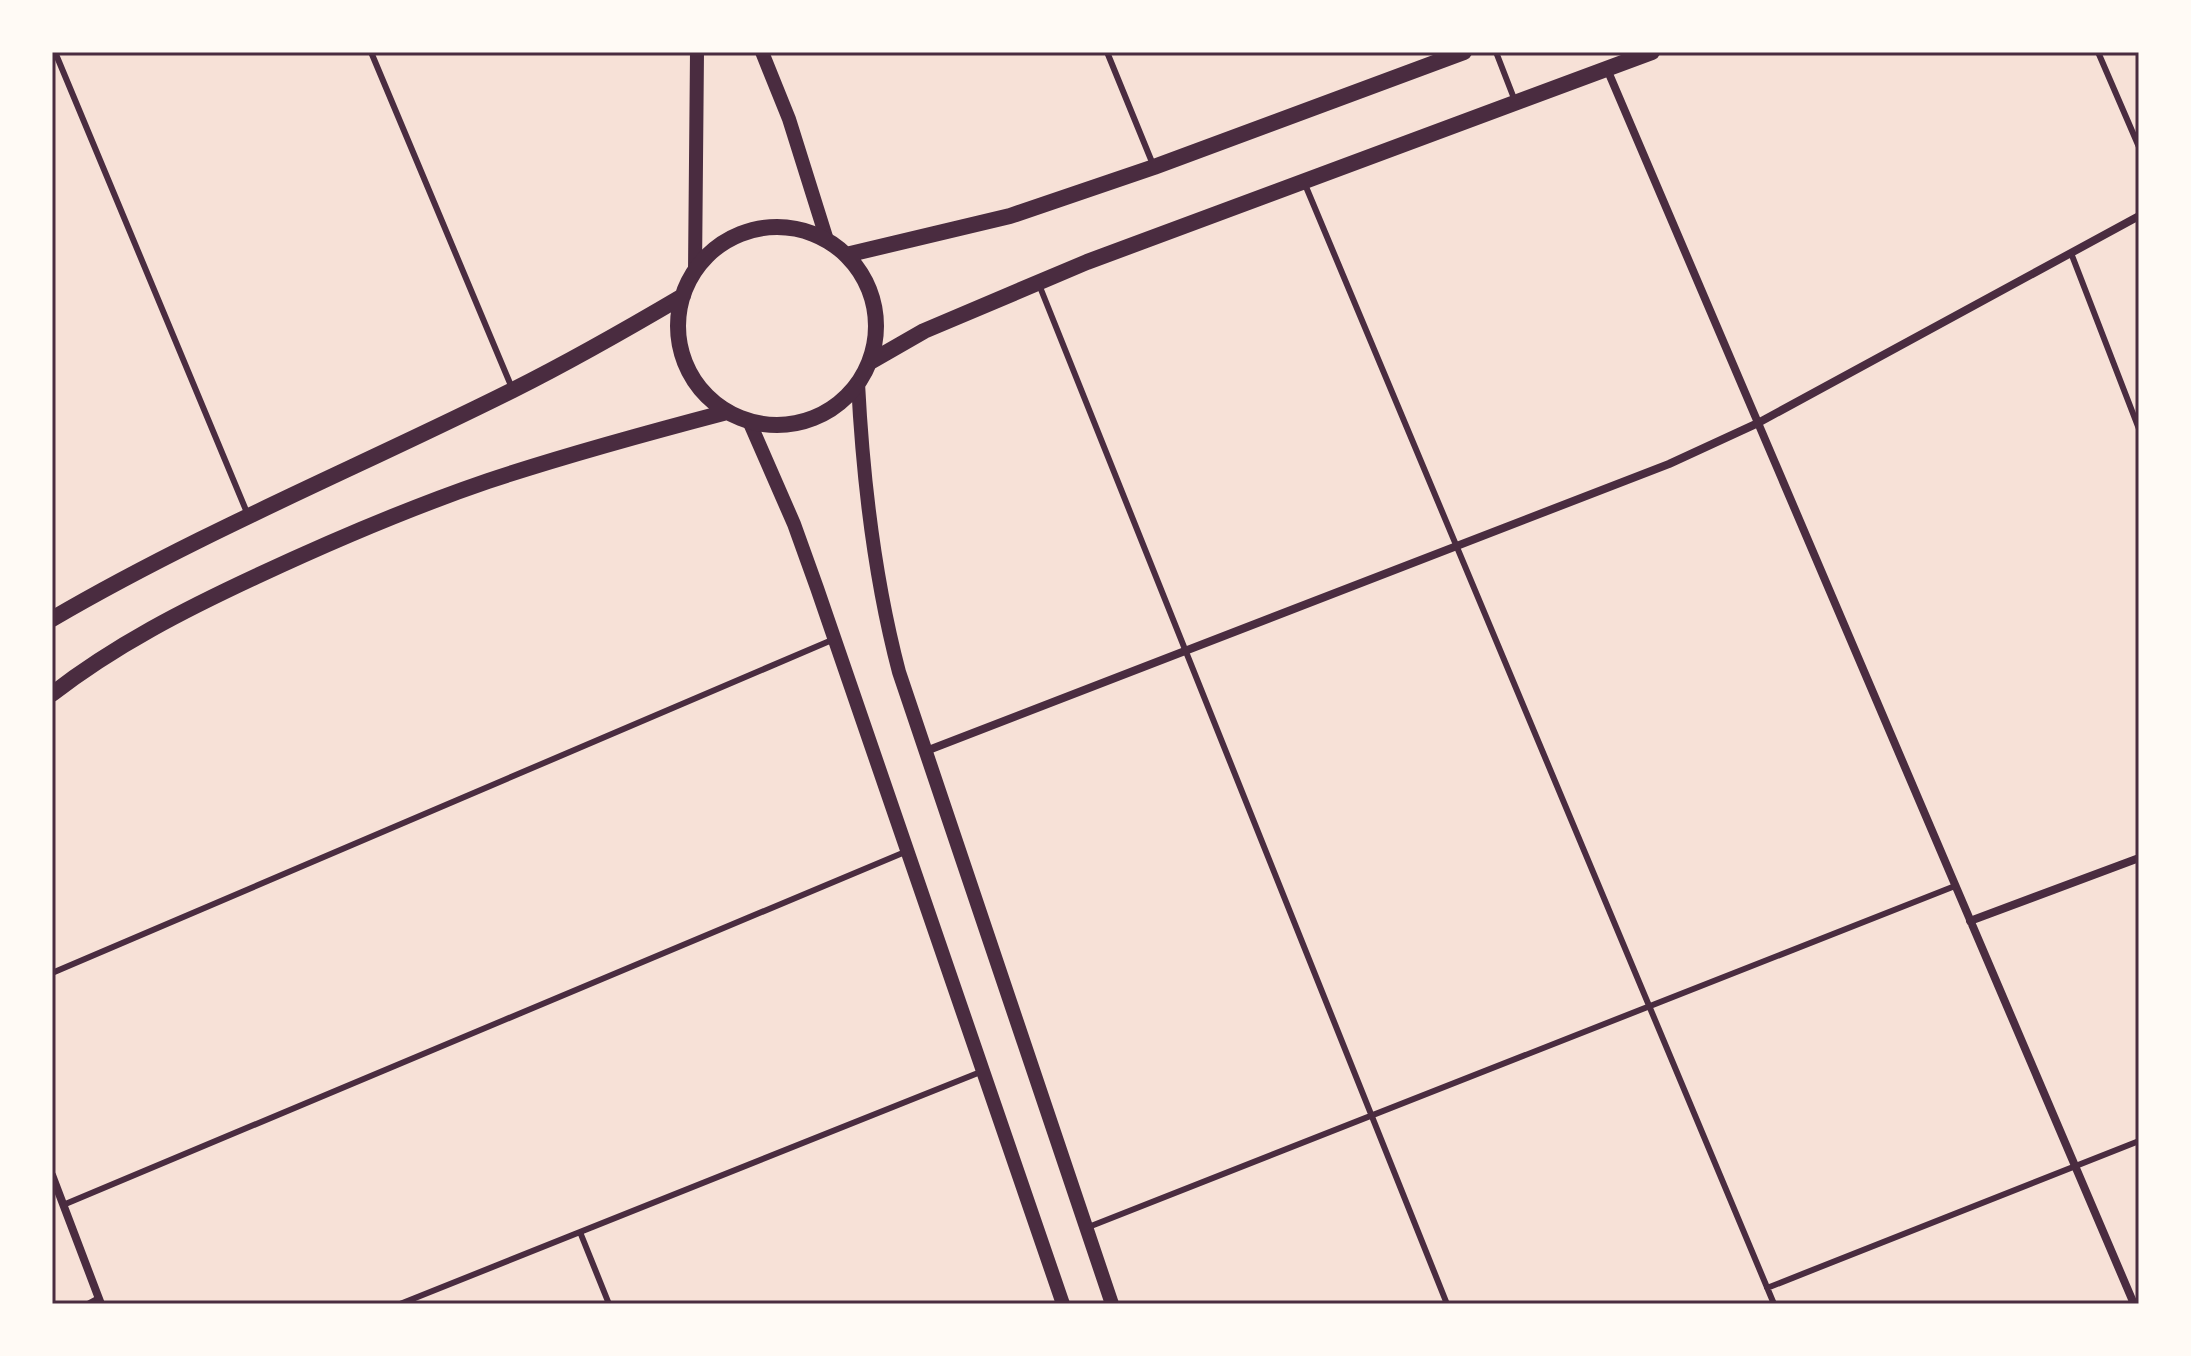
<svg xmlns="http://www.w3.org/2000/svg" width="2191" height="1356" font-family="Poppins,sans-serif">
<rect width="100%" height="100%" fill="#f7e1d7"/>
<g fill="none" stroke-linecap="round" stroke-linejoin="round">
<path stroke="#4a2c40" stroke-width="6" d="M55 52 248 515
M371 52 512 388
M1107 52 1154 167
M1496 52 1515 101
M2098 52 2139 147
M1304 182 1774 1304
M2071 253 2139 429
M1038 282 1447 1304
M52 973 832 640
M63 1205 905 852
M1086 1228 1955 886
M580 1232 609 1304
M1767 1288 2139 1141
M88 1304 99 1298
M400 1304 983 1071"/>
<path stroke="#4a2c40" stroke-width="8" d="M1607 69 2134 1304
M926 751 1669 464 1758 423 2139 216
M1970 921 2139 858
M52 1175 101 1304"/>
<path stroke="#4a2c40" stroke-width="14" d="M762 52 789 119 827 240
M695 271 697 52
M858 383C863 481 874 577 899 672L1112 1304
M749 421 794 524 817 588 1063 1304"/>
<path stroke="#4a2c40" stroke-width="16" d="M678 326a99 99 0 1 1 198 0a99 99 0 1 1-198 0Z
M846 255 1010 216 1154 167 1464 52
M870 362 924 331 1087 262 1652 52
M52 619C201 532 359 467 513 390 571 361 627 329 683 296
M52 694C115 645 186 609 257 576 332 541 409 508 488 481 566 455 647 433 727 412"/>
</g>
<rect width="2191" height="1356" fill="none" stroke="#fffaf5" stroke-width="108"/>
<rect x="54" y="54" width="2083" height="1248" fill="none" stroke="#4a2c40" stroke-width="3"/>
</svg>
